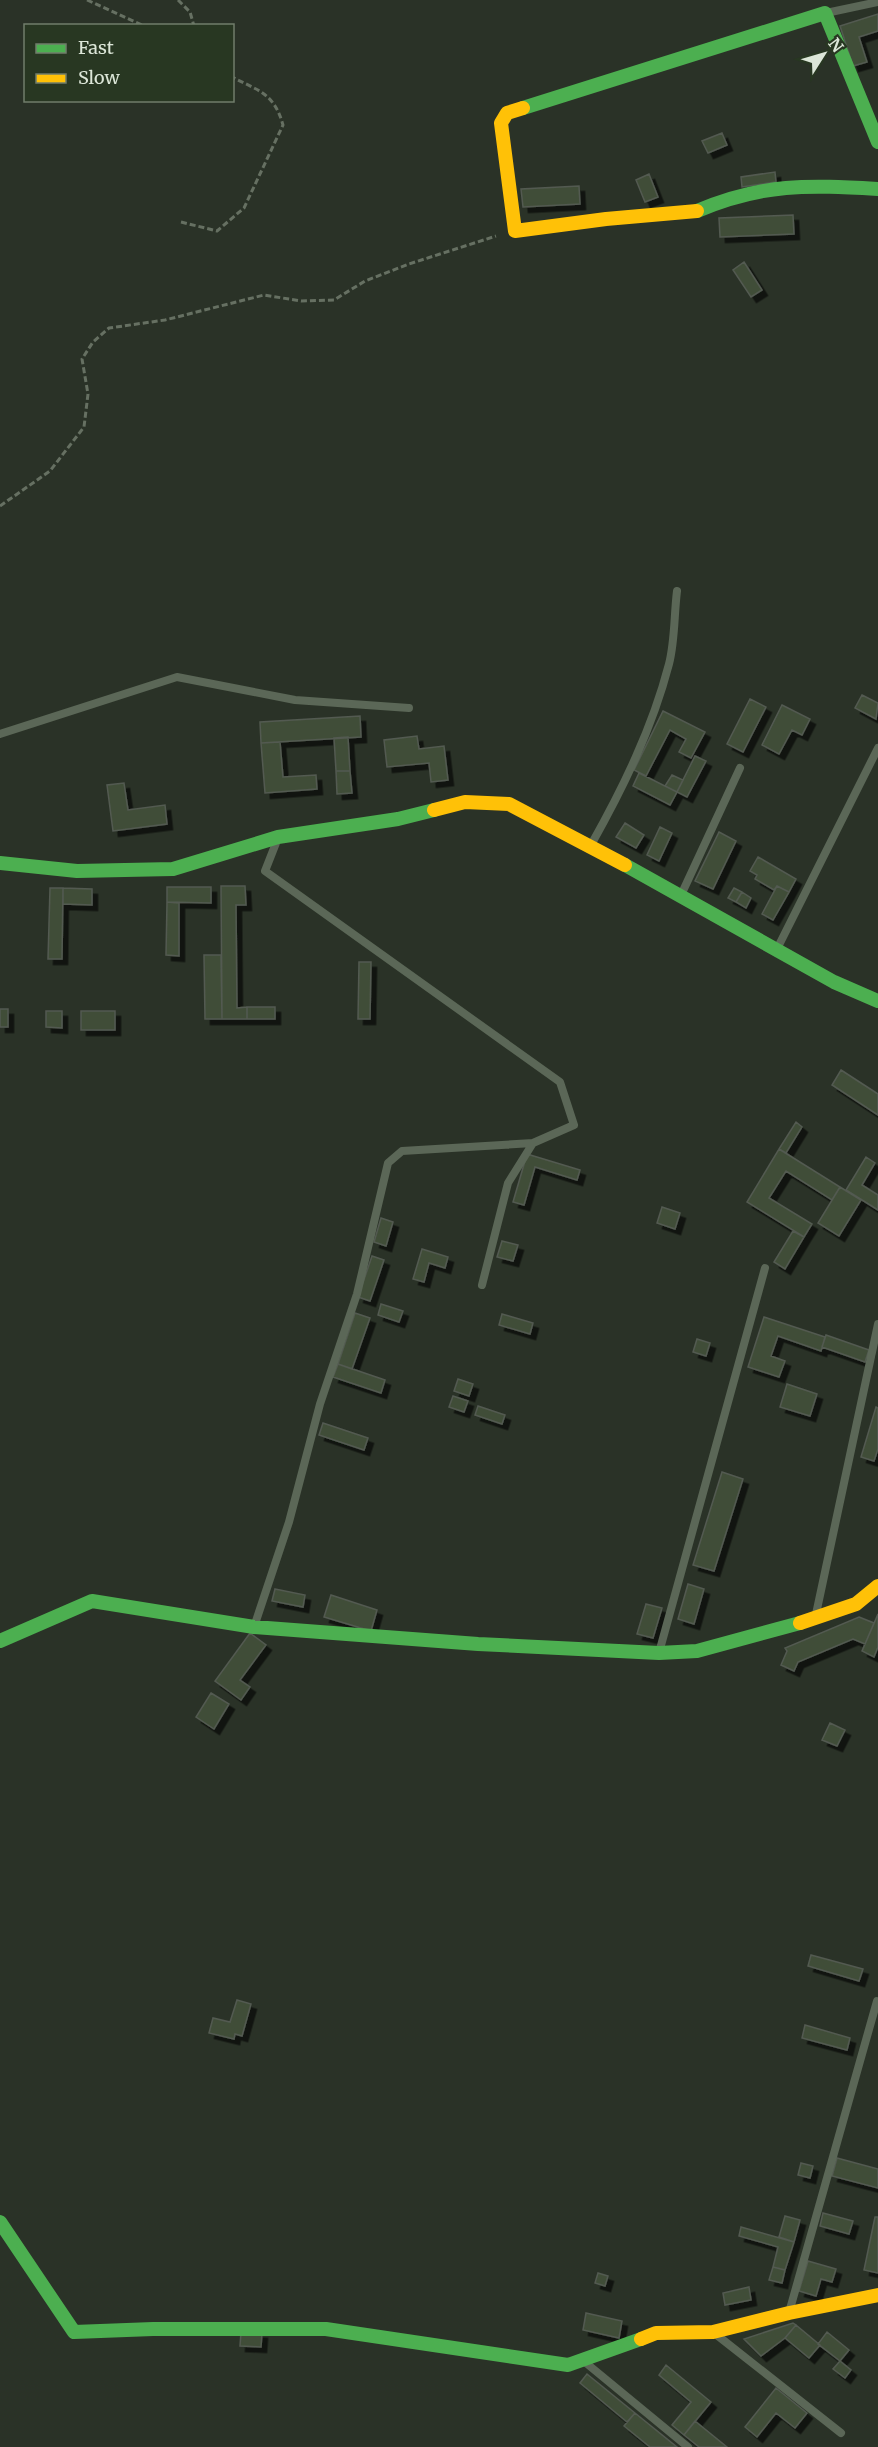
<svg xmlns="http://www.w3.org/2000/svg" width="878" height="2447" font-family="Merriweather,serif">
<defs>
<filter id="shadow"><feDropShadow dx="5.5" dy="5.5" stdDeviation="0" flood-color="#0009"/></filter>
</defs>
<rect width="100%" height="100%" fill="#2a3227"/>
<path fill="#414e39" stroke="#535a51" stroke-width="1.5" filter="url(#shadow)" d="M878 14V31L859 37 867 62 853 66 840 26Z
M722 133 727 145 708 153 702 141Z
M775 172 776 182 742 187 741 177Z
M649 174 658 197 645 202 636 180Z
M579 186 580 204 523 207 521 189Z
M793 215 794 234 720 237 719 218Z
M744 262 762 290 751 297 733 270Z
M862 695 878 703 876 719 855 708Z
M750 699 766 707 743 752 727 744Z
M782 705 810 719 802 735 792 730 779 754 762 745Z
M663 711 705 732 691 758 679 752 686 739 670 730 646 776 634 770Z
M360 716 361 737 261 743 260 722Z
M417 736 419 749 444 746 448 780 431 782 429 763 387 767 384 740Z
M348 737 350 771H336L334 738Z
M280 742 283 777 316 775 317 789 265 793 261 743Z
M695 756 706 761 687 797 677 792Z
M336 771H350L352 793 337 794Z
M639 773 677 792 670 805 633 786Z
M672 775 683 780 677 792 665 786Z
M124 783 128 810 165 805 167 824 113 831 107 785Z
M625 823 644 835 636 848 616 837Z
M660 827 672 833 659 861 647 855Z
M719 832 736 841 713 889 695 881Z
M758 857 796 879 789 892 777 886 774 890 755 879 757 875 750 871Z
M221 886H245L246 905H236L237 1008 247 1007V1019H222Z
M777 886 789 892 773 920 762 914Z
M167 887H211V903L167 902Z
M50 888H63L62 959H48Z
M63 888 92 889V905L63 904Z
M734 888 742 892 736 902 728 898Z
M742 892 751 898 746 908 736 902Z
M167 902 179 903V956L166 955Z
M204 955H221L222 1019H205Z
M359 962H371L370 1019H358Z
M247 1007H275V1019H247Z
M0 1009H8V1027H0Z
M46 1011H62V1028L46 1027Z
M81 1011H115V1030H81Z
M841 1070 878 1094V1115L832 1085Z
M796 1122 802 1127 786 1153 779 1149Z
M779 1149 840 1187 832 1200 786 1171 769 1198 812 1224 804 1237 747 1202Z
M527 1154 580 1170 577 1180 535 1167 524 1205 513 1202Z
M866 1157 875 1163 862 1185 878 1195V1210L846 1190Z
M840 1187 861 1200 839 1236 818 1223Z
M662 1207 680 1213 675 1229 657 1223Z
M381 1218 393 1222 386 1246 374 1242Z
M793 1231 804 1237 785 1269 774 1262Z
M502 1241 518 1245 513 1261 497 1257Z
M422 1249 448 1257 445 1268 429 1263 424 1282 413 1279Z
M372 1256 384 1260 370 1301 358 1297Z
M381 1304 403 1311 399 1322 378 1315Z
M355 1313 370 1318 352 1369 338 1364Z
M502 1314 533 1323 530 1334 499 1325Z
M764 1317 825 1337 821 1351 778 1336 771 1356 785 1361 779 1377 748 1367Z
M826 1335 869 1350 865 1362 822 1347Z
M697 1339 710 1343 706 1356 693 1352Z
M338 1364 385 1380 381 1393 333 1377Z
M458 1379 473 1384 469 1396 454 1391Z
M787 1384 817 1394 810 1416 780 1407Z
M453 1396 468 1401 464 1412 449 1407Z
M478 1406 505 1415 502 1424 475 1415Z
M876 1407 878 1408V1449L874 1461 861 1457Z
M323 1423 368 1438 364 1450 319 1435Z
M722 1472 743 1479 714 1571 693 1565Z
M688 1584 704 1589 694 1624 678 1619Z
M275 1589 305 1595 303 1607 272 1601Z
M331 1595 377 1610 371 1631 324 1617Z
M646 1604 662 1608 653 1638 637 1634Z
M878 1614V1647L874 1657 862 1651Z
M859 1617 874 1623 865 1644 853 1639 798 1662 794 1671 781 1665 787 1651 785 1648Z
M250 1633 266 1645 240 1680 250 1687 241 1700 215 1681Z
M211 1693 229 1704 214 1729 196 1717Z
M830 1723 845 1730 837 1746 822 1740Z
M811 1955 863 1969 859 1981 808 1966Z
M237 2000 251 2004 242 2036 235 2034 234 2039 209 2033 213 2018 230 2022Z
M805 2025 850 2038 847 2050 802 2038Z
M837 2158 878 2169V2188L832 2176Z
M801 2163 813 2166 810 2178 798 2175Z
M823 2213 853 2221 849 2234 820 2226Z
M785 2216 800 2220 794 2242 779 2237Z
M875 2217H878V2273L864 2270Z
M741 2227 794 2242 785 2270 773 2267 778 2247 739 2236Z
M808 2261 836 2269 832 2282 821 2279 816 2296 799 2291Z
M773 2267 785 2270 782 2283 769 2280Z
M598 2273 608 2276 605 2286 595 2283Z
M749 2287 751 2300 725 2305 723 2293Z
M586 2313 622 2321 619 2338 583 2330Z
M793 2323 796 2325 785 2338 761 2356 744 2339Z
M796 2325 820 2345 809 2358 785 2338Z
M241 2332 262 2333 261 2347 240 2346Z
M827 2332 849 2350 840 2361 818 2344Z
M840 2361 851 2370 845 2378 833 2369Z
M666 2365 711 2402 684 2435 672 2425 691 2402 659 2375Z
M587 2374 635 2413 627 2422 580 2383Z
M776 2388 807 2413 795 2428 776 2413 757 2437 745 2427Z
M635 2413 677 2447H650L624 2426Z
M695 2421 727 2447H699L684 2435Z"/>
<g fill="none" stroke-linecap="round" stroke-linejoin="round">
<path stroke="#667062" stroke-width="3" stroke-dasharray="6 3" stroke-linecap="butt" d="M87 0 144 26
M178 0 190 12 194 26
M181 222 217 231 244 208 283 125C274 93 259 91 232 77
M0 506 50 471 84 427 88 394 82 359 93 342 109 328 165 320 264 295 301 301 334 300 365 281 409 264 496 236"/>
<path stroke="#5b6757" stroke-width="8" d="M826 13 878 2
M0 734 177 677 295 700 409 708
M276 843 265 871 560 1082 574 1125 533 1143 508 1183 482 1285
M591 845C623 788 652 729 669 664 675 641 674 615 677 591
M682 893 740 768
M778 947 878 748
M816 1614 878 1324
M255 1624 289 1522 320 1404 357 1294 388 1163 402 1151 533 1143
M660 1649 765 1268
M790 2309 877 2001
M718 2336 841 2433
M586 2363 688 2447"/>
<path stroke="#4caf50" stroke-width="14" d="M523 108 825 13 878 142
M697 211C763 183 808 185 878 189
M0 863 77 871 173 869 278 837 398 819 434 810
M625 865 834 982 878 1001
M0 1641 92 1601 254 1627 478 1644 659 1653 697 1651 800 1623
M0 2222 74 2332 153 2329H326L568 2365 641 2339"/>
<path stroke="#ffc107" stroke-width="14" d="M523 108 507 113 501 123 515 231 606 219 697 211
M434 810 465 802 509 804 625 865
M800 1623 856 1604 878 1586
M641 2339 656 2333 713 2332 789 2313 878 2295"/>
</g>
<rect x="24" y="24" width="210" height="78" fill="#283722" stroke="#707d6b" stroke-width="1.5"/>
<rect x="36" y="44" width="30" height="9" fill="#4caf50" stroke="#707d6b" stroke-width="1.5"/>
<text x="78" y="54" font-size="18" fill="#dce6d8">Fast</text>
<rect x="36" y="74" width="30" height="9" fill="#ffc107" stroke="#707d6b" stroke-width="1.5"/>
<text x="78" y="84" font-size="18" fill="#dce6d8">Slow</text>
<g transform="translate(824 54) rotate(53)" stroke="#283722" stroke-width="4.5" paint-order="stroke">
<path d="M0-4.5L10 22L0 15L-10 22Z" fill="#dce6d8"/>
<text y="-9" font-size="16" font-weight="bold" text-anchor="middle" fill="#dce6d8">N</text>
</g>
</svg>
